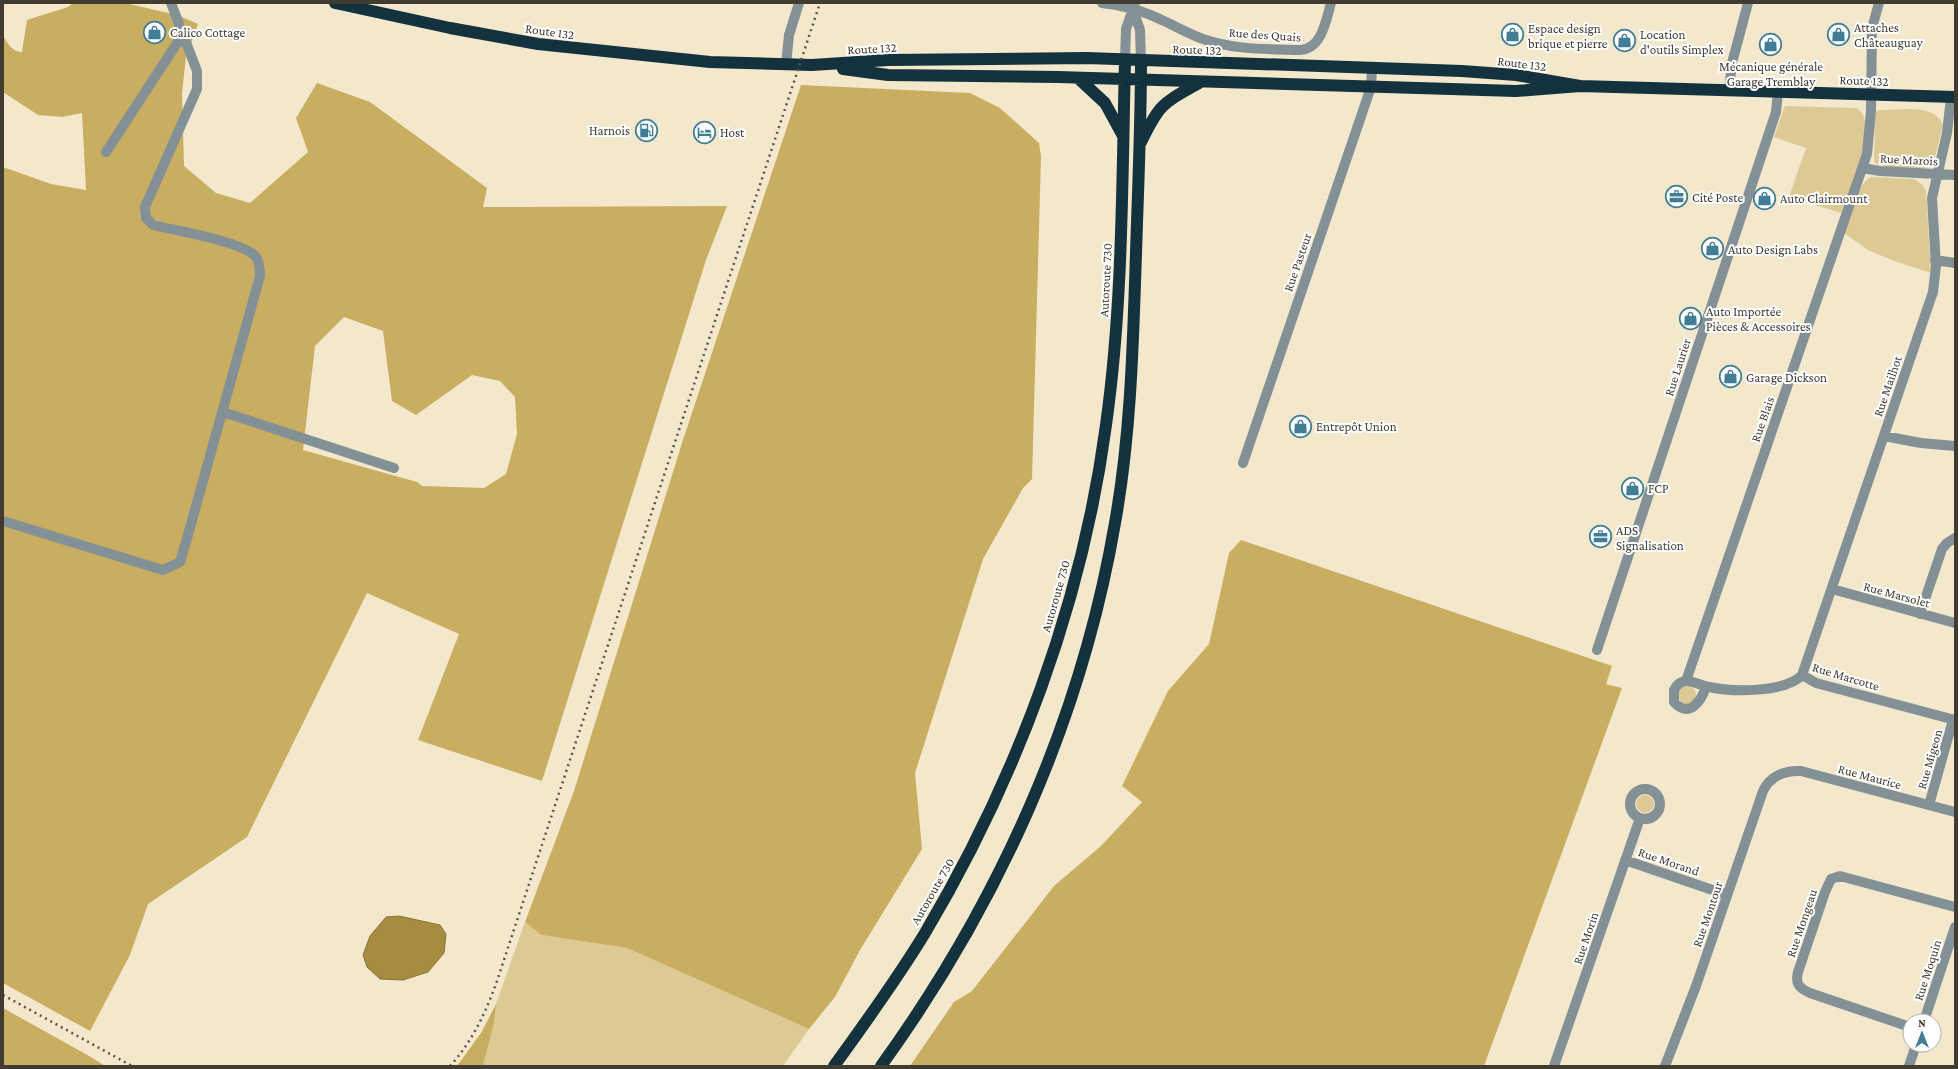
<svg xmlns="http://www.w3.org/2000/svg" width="1958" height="1069" font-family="'Crimson Pro',serif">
<rect width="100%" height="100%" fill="#f3e8cb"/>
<path fill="#dcc994" d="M1785 106 1856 108C1882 121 1849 193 1841 213L1789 197 1806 148 1774 137Z
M1880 110C1899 110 1935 103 1943 125L1934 161C1934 162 1931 166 1930 166 1921 172 1881 168 1874 162L1875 115 1876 111Z
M1872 177 1914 179 1923 185 1926 191 1931 273 1894 261 1868 250 1844 233C1849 220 1858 180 1872 177Z
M1678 695a9 9 0 1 1 18 0a9 9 0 1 1-18 0Z
M1636 804a9 9 0 1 1 18 0a9 9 0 1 1-18 0Z
M525 922 541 935 627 948 809 1029 783 1066H483L494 1023 496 1004Z"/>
<path fill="#c9ae61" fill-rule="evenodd" d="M73 3H125L177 15 198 24 186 57 182 93 184 166 216 193 250 203 308 152 296 118 317 83 370 102 487 188 483 207 727 206 706 260 542 781 418 740 459 634 367 593 247 837 148 904 130 955 90 1031 3 983V167L51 184 86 190 82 113 62 117 38 115 3 92V35C7 43 12 52 22 52L27 20 68 7ZM344 317 383 331 392 401 416 415 472 375 500 381 515 397 517 434 506 474 484 488 422 486 417 482 303 450 315 346Z
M801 85 970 93 1000 108 1039 143 1041 157 1032 479 1023 488 983 559 915 773 922 849 860 950 835 997 809 1029 627 948 541 935 525 922 574 791 682 443Z
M1241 540 1612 666 1606 684 1622 688 1484 1066H910L954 1002 972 991 1054 886 1101 846 1142 802 1122 786 1168 691 1209 644 1229 553Z
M496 1004 494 1023 483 1066H457L481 1033Z
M3 1008 91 1057 105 1066H3Z"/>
<path fill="#a68c3e" stroke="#87743a" d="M399 916 440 925 446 934 444 953 428 972 403 980 380 979 367 967 363 955 370 936 386 917Z"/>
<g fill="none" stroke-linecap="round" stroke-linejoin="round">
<path stroke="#839197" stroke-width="10" d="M1102 3C1123 5 1146 12 1164 21 1177 27 1189 34 1203 39 1234 50 1268 49 1300 50 1322 49 1326 20 1331 3
M1133 10 1140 30 1141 61
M1125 60 1126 29 1135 3
M786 65 789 35 799 3
M1729 90 1732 63 1748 3
M106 152 183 34
M1862 168 1880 171 1955 175
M1935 260 1955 263
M223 412 394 468
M1884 436 1921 443 1955 446
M1243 463 1371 87 1372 68
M3 521 163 570 180 562 186 542 260 276C260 269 259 258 253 254 234 240 177 231 153 225L146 218 145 207 197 89V71L171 3
M1832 589 1955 623
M1920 614 1942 549 1947 543 1955 538
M1597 650 1776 112 1778 92
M1802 675 1933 292 1936 266 1932 198 1947 133 1951 97
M1686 681 1867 154 1871 111 1872 28 1879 3
M1706 687C1701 701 1689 719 1674 702V690C1676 686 1680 682 1685 681 1692 680 1702 686 1709 687 1732 692 1785 693 1802 675L1816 683 1955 720
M1630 804a15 15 0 1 1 30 0a15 15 0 1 1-30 0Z
M1929 805 1953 720
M1625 860 1727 895
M1924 1021 1955 927
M1910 1027 1810 993C1799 988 1795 984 1798 972L1825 892 1831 879 1840 876 1955 907
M1554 1066 1640 818
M1665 1066 1696 986 1763 791C1770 776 1785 770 1801 771L1955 812
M1909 1066 1916 1045"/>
<path stroke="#13323d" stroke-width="12" d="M335 3 450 28 538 44 710 62 812 65 888 60 1087 58 1462 71 1516 75 1580 86
M843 69 888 75 1058 77 1516 91 1580 86 1955 97
M1078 78 1105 103 1123 136
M1141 142C1160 103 1162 104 1199 83
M834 1066C866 1022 897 979 925 933 1017 778 1082 604 1106 425 1123 304 1122 182 1125 60
M881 1066C998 904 1081 721 1115 523 1131 434 1133 343 1136 253 1138 189 1141 125 1141 61"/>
<path stroke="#5b5648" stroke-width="2.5" stroke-dasharray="2 4" stroke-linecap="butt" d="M3 995 132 1066
M450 1066C472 1042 486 1012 497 981L820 3"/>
</g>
<defs>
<symbol id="shop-ring" viewBox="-11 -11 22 22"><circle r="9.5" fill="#fff" stroke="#417e95" stroke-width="1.5"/><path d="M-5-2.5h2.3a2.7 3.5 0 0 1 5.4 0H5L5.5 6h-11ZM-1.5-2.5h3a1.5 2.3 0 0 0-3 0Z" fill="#417e95"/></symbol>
<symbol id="fuel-ring" viewBox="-11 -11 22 22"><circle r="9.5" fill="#fff" stroke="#417e95" stroke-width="1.5"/><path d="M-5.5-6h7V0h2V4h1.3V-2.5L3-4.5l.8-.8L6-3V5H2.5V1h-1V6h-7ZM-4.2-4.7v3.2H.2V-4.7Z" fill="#417e95"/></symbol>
<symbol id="hotel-ring" viewBox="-11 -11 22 22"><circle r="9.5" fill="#fff" stroke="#417e95" stroke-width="1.5"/><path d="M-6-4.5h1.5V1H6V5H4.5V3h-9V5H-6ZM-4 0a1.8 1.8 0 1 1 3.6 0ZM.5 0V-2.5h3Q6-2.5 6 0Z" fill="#417e95"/></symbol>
<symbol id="office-ring" viewBox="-11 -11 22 22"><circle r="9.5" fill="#fff" stroke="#417e95" stroke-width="1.5"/><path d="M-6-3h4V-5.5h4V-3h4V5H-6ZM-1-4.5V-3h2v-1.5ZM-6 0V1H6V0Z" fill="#417e95"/></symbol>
</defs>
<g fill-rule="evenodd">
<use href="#shop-ring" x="142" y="20" width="25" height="25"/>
<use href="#shop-ring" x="1826" y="22" width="25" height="25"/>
<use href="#shop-ring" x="1500" y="22" width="25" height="25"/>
<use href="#shop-ring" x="1612" y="28" width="25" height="25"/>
<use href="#shop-ring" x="1758" y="32" width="25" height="25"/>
<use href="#fuel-ring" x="634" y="118" width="25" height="25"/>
<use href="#hotel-ring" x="692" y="120" width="25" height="25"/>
<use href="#office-ring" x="1664" y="184" width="25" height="25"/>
<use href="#shop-ring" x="1752" y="186" width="25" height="25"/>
<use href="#shop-ring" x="1700" y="236" width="25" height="25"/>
<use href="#shop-ring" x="1678" y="306" width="25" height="25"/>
<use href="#shop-ring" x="1718" y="364" width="25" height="25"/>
<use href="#shop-ring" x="1288" y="414" width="25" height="25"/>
<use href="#shop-ring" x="1620" y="476" width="25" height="25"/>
<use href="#office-ring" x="1588" y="524" width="25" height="25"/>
</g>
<g text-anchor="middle" stroke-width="4" stroke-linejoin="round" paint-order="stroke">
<g font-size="13" fill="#403c30" stroke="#fff" text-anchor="start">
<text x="1854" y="32">Attaches<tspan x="1854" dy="15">Châteauguay</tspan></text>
<text x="1528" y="33">Espace design<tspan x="1528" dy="15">brique et pierre</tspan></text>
<text x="170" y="37">Calico Cottage</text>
<text x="1640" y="39">Location<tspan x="1640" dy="15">d'outils Simplex</tspan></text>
<text x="1771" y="71" text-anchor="middle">Mécanique générale<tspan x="1771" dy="15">Garage Tremblay</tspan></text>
<text x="630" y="135" text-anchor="end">Harnois</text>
<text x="720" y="137">Host</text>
<text x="1692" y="202">Cité Poste</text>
<text x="1780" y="203">Auto Clairmount</text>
<text x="1728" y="254">Auto Design Labs</text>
<text x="1706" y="316">Auto Importée<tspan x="1706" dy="15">Pièces &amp; Accessoires</tspan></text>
<text x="1746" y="382">Garage Dickson</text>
<text x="1316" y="431">Entrepôt Union</text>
<text x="1648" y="493">FCP</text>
<text x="1616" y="535">ADS<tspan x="1616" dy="15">Signalisation</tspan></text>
</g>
<g font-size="13" fill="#403c30" stroke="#fff">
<text transform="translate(550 31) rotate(8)" y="5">Route 132</text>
<text transform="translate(1265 34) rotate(4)" y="5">Rue des Quais</text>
<text transform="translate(872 48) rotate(-3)" y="5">Route 132</text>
<text transform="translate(1197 49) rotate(2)" y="5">Route 132</text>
<text transform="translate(1522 63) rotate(7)" y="5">Route 132</text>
<text transform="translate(1864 80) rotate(2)" y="5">Route 132</text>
<text transform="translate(1909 159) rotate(3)" y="5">Rue Marois</text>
<text transform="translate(1297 262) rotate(-71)" y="5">Rue Pasteur</text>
<text transform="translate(1105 280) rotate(-87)" y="5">Autoroute 730</text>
<text transform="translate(1677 367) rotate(-72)" y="5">Rue Laurier</text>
<text transform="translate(1887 386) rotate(-71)" y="5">Rue Mailhot</text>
<text transform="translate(1762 419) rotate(-71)" y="5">Rue Blais</text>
<text transform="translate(1897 594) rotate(15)" y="5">Rue Marsolet</text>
<text transform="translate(1055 596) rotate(-74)" y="5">Autoroute 730</text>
<text transform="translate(1846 676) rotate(17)" y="5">Rue Marcotte</text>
<text transform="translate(1929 759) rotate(-74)" y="5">Rue Migeon</text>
<text transform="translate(1870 776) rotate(15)" y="5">Rue Maurice</text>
<text transform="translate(1669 861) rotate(19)" y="5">Rue Morand</text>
<text transform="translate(932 891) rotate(-60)" y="5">Autoroute 730</text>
<text transform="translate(1707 914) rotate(-71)" y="5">Rue Montour</text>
<text transform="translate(1801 923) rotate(-71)" y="5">Rue Mongeau</text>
<text transform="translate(1585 938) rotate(-71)" y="5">Rue Morin</text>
<text transform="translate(1927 970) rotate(-72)" y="5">Rue Moquin</text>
</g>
</g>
<rect width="1958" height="1069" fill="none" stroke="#403c30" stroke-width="8"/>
<g transform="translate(1922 1033)"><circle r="19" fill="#ffffff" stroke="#b3b1ac"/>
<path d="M0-3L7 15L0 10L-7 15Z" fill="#417e95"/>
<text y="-6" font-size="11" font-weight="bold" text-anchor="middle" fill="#403c30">N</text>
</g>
</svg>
